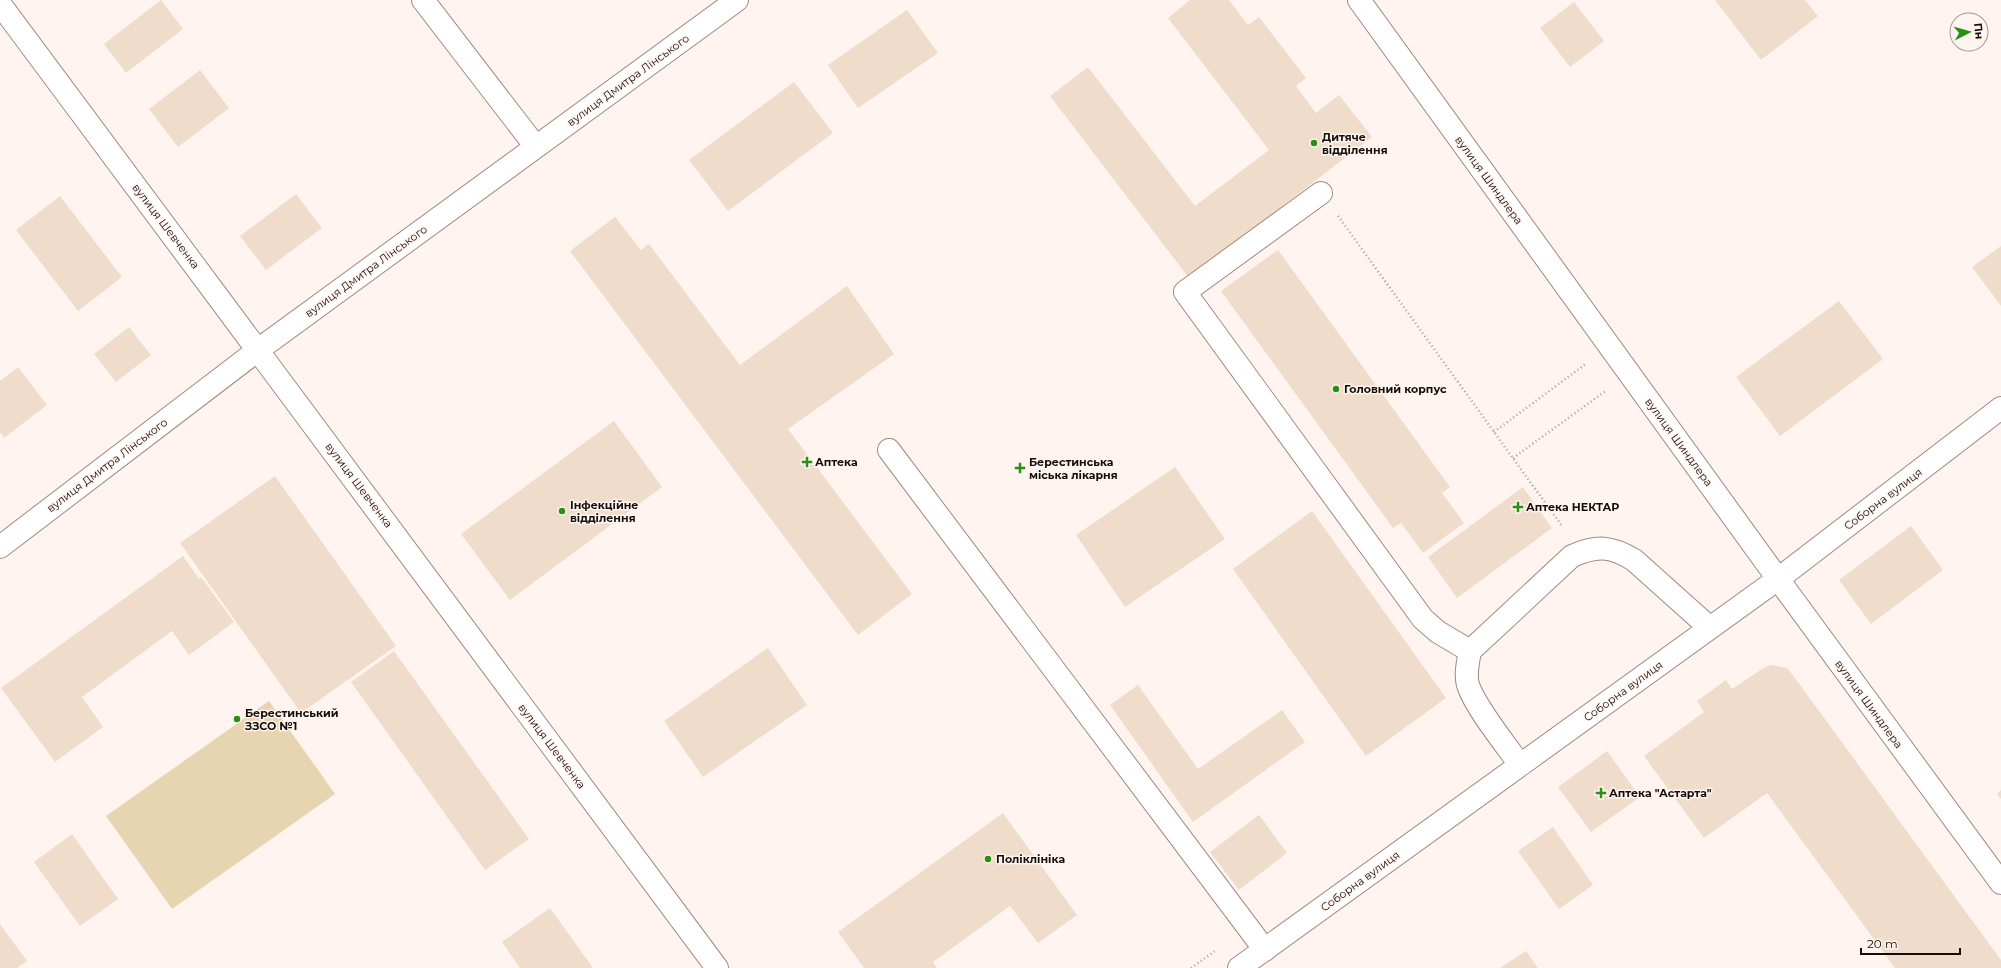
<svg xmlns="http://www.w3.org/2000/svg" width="2001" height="968" font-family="Montserrat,sans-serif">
<rect width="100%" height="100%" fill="#fff4f0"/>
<path fill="#e7d4b0" d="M269 701 335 794 172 909 106 816Z"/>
<path fill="#f0dcca" d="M161 0 183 29 126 73 104 44Z
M1190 0H1229L1248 25 1259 17 1306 78 1296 86 1316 113 1339 95 1372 137 1189 278 1050 96 1088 67 1195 206 1269 150 1168 18Z
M1715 0H1805L1818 16 1761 60Z
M1574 2 1604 41 1570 67 1540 28Z
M907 10 938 53 858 108 828 65Z
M200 70 229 108 178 147 149 109Z
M794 82 833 133 728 211 689 160Z
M296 194 322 228 266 270 240 236Z
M60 196 122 277 78 311 16 230Z
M615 217 641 250 649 244 740 365 847 286 894 354 788 429 912 594 858 635 570 251Z
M2001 246V306L1972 267Z
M1278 250 1450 487 1442 493 1464 523 1423 553 1401 523 1393 528 1221 291Z
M1839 301 1883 359 1780 436 1736 377Z
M129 327 151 355 116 382 94 354Z
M18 367 47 405 4 438 0 432V381Z
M614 421 662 487 510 600 461 534Z
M1175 467 1225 539 1125 607 1076 535Z
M275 476 396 646 301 713 180 543Z
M1523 487 1552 528 1457 598 1428 557Z
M1312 511 1446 698 1366 756 1233 569Z
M1911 526 1943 570 1871 624 1839 580Z
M183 556 199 579 201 577 234 622 189 655 172 631 82 697 103 727 55 762 1 688Z
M768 648 807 705 703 777 664 721Z
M394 651 529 839 485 870 351 682Z
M1772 665 1787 668 1792 674 2001 960V968H1895L1767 793 1704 838 1644 756 1704 712 1697 701 1726 680 1732 689 1765 667Z
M1138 685 1198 769 1282 710 1305 742 1193 822 1110 705Z
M1607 751 1640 797 1591 832 1558 787Z
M2001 790V799L1997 794Z
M1003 813 1077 915 1038 943 1010 906 933 962 937 968H864L838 932Z
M1259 815 1287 853 1239 890 1210 852Z
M1553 827 1593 885 1559 909 1518 851Z
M72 834 118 899 80 926 34 862Z
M550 908 593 968H520L502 942Z
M0 924 27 961 17 968H0Z
M1526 951 1538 968H1500Z"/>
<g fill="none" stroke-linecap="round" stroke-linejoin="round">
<defs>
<path id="minor" d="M423 0 536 147
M1359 0 1778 579 2001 883
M0 4 717 968
M1321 193 1185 292 1423 619 1438 632 1470 651
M889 450 1265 950
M0 547 258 350 737 0
M1520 765C1506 745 1475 707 1468 685 1465 674 1468 662 1470 651L1572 556C1597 545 1611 546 1634 560L1710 628
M1239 968 1778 579 2001 408"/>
</defs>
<use href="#minor" stroke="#a0897f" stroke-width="24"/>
<path stroke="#a79d99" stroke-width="2.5" stroke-dasharray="1 3" stroke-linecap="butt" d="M1338 216 1562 526
M1494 432 1587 363
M1513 458 1607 390
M1191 968 1215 951"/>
<use href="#minor" stroke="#fff" stroke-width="22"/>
</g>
<g fill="#279115" stroke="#fff4f0" stroke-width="1.5">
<circle cx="1314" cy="143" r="4"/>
<circle cx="1336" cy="389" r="4"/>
<path d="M805 456h4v4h4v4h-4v4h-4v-4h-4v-4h4z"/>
<path d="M1018 462h4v4h4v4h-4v4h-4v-4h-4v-4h4z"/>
<path d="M1516 501h4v4h4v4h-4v4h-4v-4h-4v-4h4z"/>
<circle cx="562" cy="511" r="4"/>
<circle cx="237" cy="719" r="4"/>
<path d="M1599 787h4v4h4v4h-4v4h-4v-4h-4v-4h4z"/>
<circle cx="988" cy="859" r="4"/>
</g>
<g text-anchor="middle" stroke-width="3" stroke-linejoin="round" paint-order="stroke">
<g font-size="11" fill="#140c08" stroke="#fff4f0">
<text transform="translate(628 80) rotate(-36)" y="4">вулиця Дмитра Лінського</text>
<text transform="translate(1489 180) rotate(54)" y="4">вулиця Шиндлера</text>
<text transform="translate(166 226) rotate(53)" y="4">вулиця Шевченка</text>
<text transform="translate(366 271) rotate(-36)" y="4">вулиця Дмитра Лінського</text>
<text transform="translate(1679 442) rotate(54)" y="4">вулиця Шиндлера</text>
<text transform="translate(107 465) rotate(-37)" y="4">вулиця Дмитра Лінського</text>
<text transform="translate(359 485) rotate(53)" y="4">вулиця Шевченка</text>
<text transform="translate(1883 499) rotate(-37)" y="4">Соборна вулиця</text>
<text transform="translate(1623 691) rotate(-36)" y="4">Соборна вулиця</text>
<text transform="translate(1869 704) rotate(54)" y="4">вулиця Шиндлера</text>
<text transform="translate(552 746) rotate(53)" y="4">вулиця Шевченка</text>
<text transform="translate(1360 881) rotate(-36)" y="4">Соборна вулиця</text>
</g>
<g font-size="11" font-weight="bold" fill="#140c08" stroke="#fff4f0" text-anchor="start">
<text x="1322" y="141">Дитяче<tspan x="1322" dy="13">відділення</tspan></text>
<text x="1344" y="393">Головний корпус</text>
<text x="815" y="466">Аптека</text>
<text x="1029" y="466">Берестинська<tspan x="1029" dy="13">міська лікарня</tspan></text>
<text x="570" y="509">Інфекційне<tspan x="570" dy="13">відділення</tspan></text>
<text x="1526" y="511">Аптека НЕКТАР</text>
<text x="245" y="717">Берестинський<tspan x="245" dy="13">ЗЗСО №1</tspan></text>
<text x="1609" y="797">Аптека "Астарта"</text>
<text x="996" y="863">Поліклініка</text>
</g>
</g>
<g transform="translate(1969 32) rotate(84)"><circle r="19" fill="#fff4f0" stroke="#a19793"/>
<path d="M0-3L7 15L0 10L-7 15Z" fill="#279115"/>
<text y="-6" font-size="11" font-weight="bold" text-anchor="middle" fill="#140c08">Пн</text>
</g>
<path d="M1861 948v6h99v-6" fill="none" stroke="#140c08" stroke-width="2"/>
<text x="1867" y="948" font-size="12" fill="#140c08" stroke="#fff4f0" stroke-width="3" paint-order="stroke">20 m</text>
</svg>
